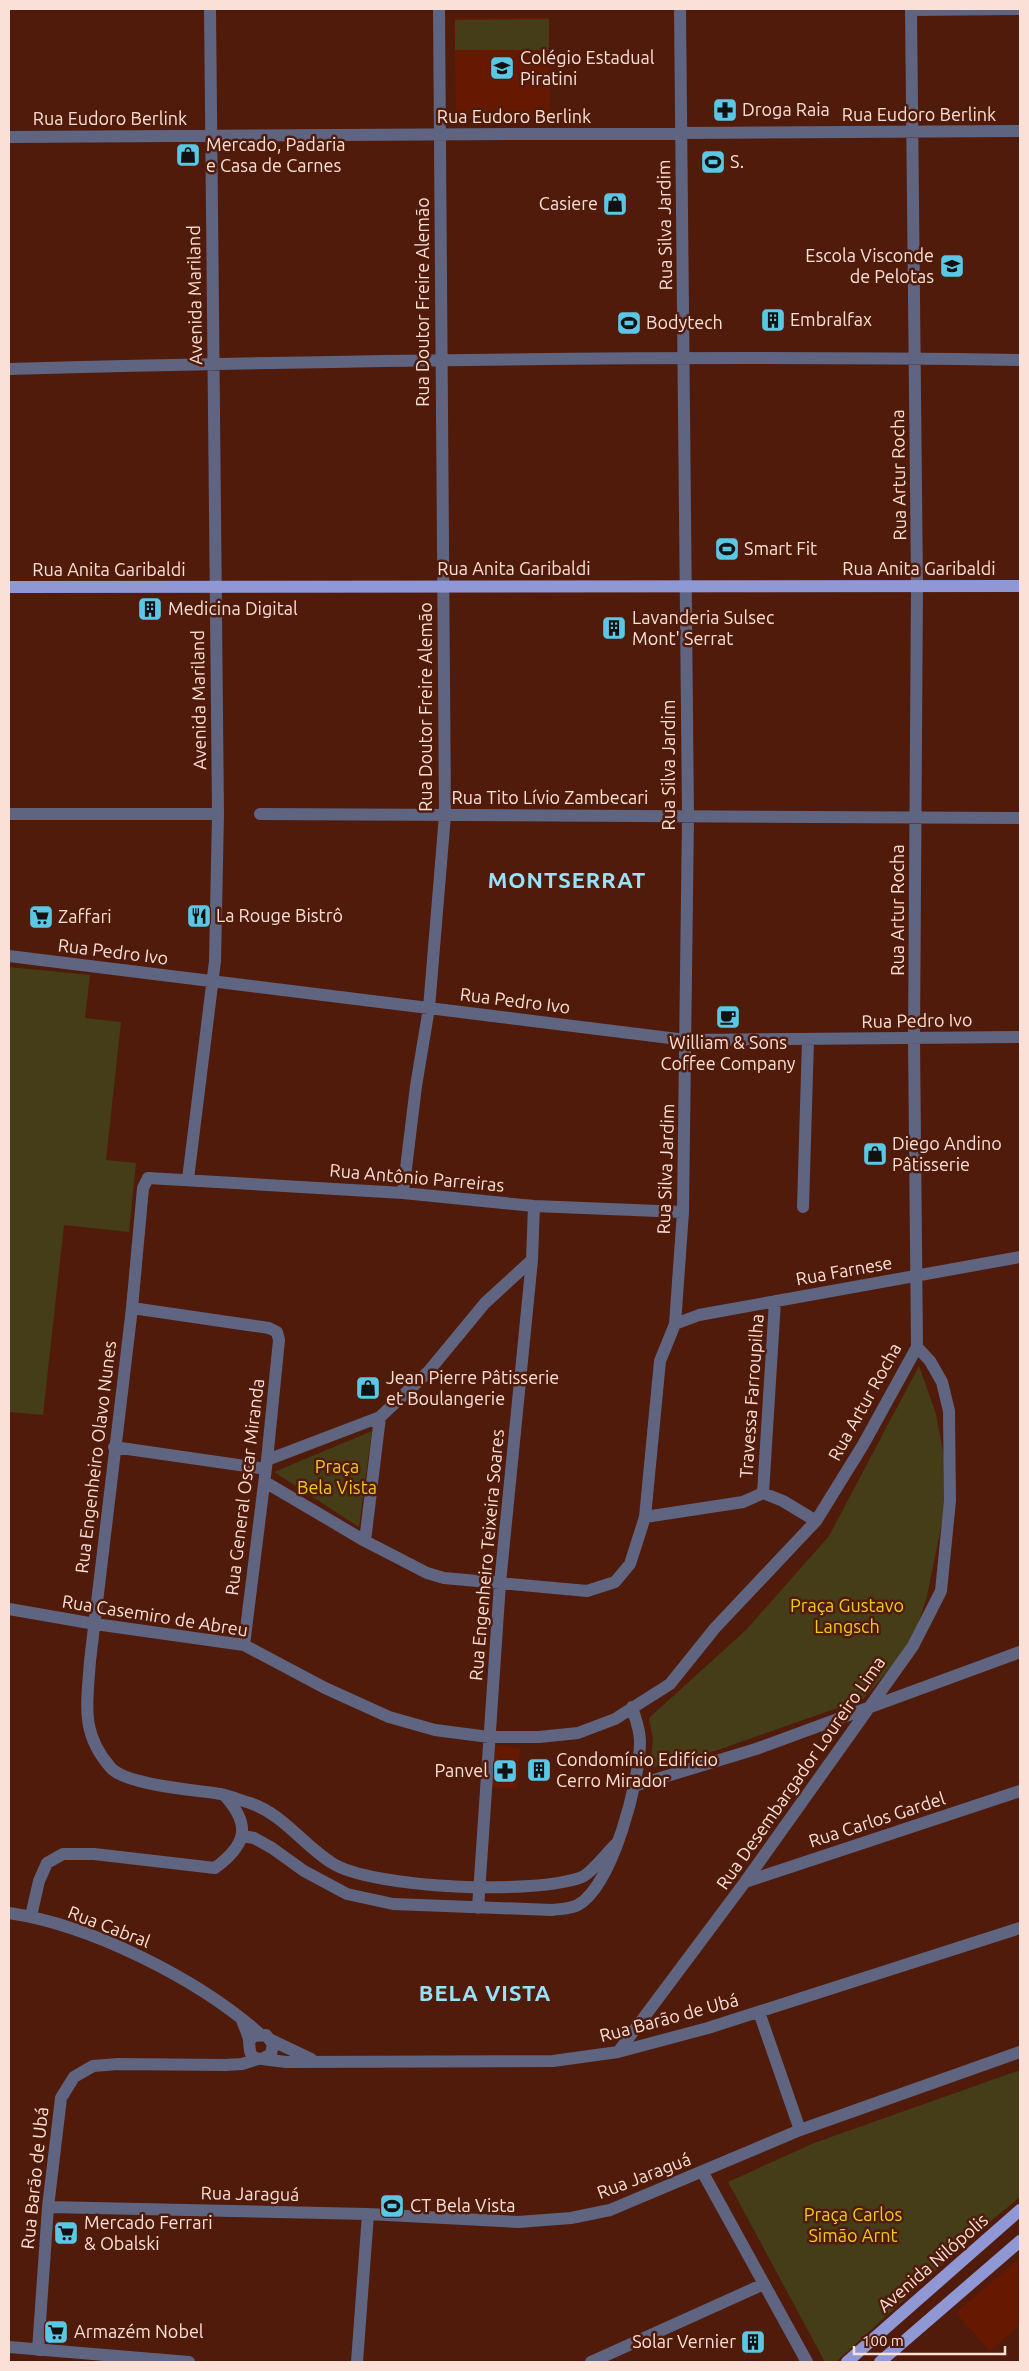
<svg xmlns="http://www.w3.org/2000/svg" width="1029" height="2371" font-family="Ubuntu,sans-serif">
<rect width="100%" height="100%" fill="#501b0a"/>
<path fill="#661900" d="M549 17 550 119 456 120 454 18Z
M494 1745 520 1748 517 1789 491 1787Z
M1020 2257V2325L990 2351 956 2313Z"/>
<path fill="#453d18" d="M549 19V50H455V20Z
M9 967 90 975 85 1018 121 1022 106 1160 136 1163 129 1232 64 1225 43 1415 9 1412Z
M919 1366 936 1414 944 1456 947 1498 927 1596 911 1645 863 1699 718 1750 650 1768 653 1740 649 1718 746 1630 829 1536Z
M372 1431 359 1527 274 1472Z
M1020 2070V2197L980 2230 836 2362H825L728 2182 814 2143Z"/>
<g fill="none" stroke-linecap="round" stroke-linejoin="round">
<path stroke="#5f6481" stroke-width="12" d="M911 10 1020 9
M9 137 1020 131
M9 369C346 360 683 355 1020 360
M9 814H218
M260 814 1020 818
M9 956 686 1040 1020 1037
M188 1179 215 961 218 814 210 9
M403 1193 416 1086 429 1008 445 815 439 9
M803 1207 808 1040
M132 1308 269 1328 277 1332 279 1340 267 1460 244 1645
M675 1324 699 1315 1020 1257
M114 1447 266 1469
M267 1460 380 1417 428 1372 485 1303 532 1260
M265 1482 365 1541 427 1573 444 1578 500 1583 587 1591 615 1582 630 1564 645 1517 660 1361 675 1324 683 1212 688 816 680 9
M763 1493 775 1301
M645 1517 743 1502 763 1493 783 1501 816 1521
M365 1541 380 1417
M9 1609 95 1624 244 1645 325 1688 389 1717 435 1730 489 1737H539L578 1733 615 1719 670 1684 715 1628 816 1521 863 1445 917 1347 914 1039 917 586 911 9
M634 1786 756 1749 1020 1652
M243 1836 254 1838 272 1848 304 1871 347 1894 393 1904 552 1910C559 1909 571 1909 578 1905 613 1885 640 1780 640 1741 640 1730 635 1717 632 1707
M617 1843C608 1851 592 1873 582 1877 536 1895 373 1889 332 1863 303 1845 283 1814 250 1803 240 1800 230 1796 221 1794 197 1790 126 1785 111 1768 80 1733 87 1704 90 1661L132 1308 143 1188 148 1178 403 1193 534 1206 683 1212
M745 1882 1020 1791
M478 1908 500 1583 532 1260 534 1206
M9 1913C91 1925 198 1979 260 2034
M31 1916 39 1881 47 1863 63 1854H94L215 1868C246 1845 252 1826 225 1796
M759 2012 800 2130
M242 2020C244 2026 248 2034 249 2040 250 2050 248 2059 262 2059L271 2054 273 2044 266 2035 254 2036 249 2041
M271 2040 311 2059
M618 2052 745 1882 913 1646 941 1591 950 1501 949 1411 942 1382 930 1361 917 1347
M262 2059 286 2062 553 2061 618 2052 708 2028 1020 1928
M703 2173 807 2362
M48 2207 368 2214 518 2222 571 2218 610 2210 800 2130 1020 2052
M9 2347 189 2362
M38 2350 48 2207 61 2098 74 2077 93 2066 118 2064 225 2065 242 2064 258 2059
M357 2362 368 2214
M591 2362 764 2284"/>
<path stroke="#8f97d4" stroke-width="12" d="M9 587 1020 586
M847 2362 1020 2210
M880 2362 1020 2241"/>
</g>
<defs>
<symbol id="school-square" viewBox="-11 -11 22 22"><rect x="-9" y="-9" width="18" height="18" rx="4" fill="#5ac8e5" stroke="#501b0a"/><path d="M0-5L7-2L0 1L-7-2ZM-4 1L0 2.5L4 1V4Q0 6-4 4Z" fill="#111"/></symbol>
<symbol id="pharmacy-square" viewBox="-11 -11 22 22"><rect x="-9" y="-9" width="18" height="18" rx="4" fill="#5ac8e5" stroke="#501b0a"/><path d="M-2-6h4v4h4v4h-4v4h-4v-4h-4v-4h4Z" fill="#111"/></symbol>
<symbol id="shop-square" viewBox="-11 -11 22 22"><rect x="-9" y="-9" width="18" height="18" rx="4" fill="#5ac8e5" stroke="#501b0a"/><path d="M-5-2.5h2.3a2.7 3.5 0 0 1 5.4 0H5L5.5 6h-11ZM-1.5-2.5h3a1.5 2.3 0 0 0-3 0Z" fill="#111"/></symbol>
<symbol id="stadium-square" viewBox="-11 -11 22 22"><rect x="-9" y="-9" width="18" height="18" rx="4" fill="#5ac8e5" stroke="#501b0a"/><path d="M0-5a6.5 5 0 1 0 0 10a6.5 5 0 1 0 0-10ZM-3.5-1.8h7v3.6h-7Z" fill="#111"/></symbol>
<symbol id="building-square" viewBox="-11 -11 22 22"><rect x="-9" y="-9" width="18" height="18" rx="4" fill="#5ac8e5" stroke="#501b0a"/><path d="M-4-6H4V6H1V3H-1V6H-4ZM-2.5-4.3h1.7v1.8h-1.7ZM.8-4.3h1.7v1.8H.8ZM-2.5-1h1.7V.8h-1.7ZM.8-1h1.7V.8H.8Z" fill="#111"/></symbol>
<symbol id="restaurant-square" viewBox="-11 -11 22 22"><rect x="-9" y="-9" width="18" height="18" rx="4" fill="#5ac8e5" stroke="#501b0a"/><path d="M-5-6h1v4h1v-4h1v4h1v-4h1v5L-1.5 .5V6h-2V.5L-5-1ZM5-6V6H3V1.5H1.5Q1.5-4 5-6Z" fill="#111"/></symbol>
<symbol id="supermarket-square" viewBox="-11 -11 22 22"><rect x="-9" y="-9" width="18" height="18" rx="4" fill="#5ac8e5" stroke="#501b0a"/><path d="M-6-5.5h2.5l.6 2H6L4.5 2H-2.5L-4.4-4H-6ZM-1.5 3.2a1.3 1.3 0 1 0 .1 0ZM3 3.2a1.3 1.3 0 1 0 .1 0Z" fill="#111"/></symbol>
<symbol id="cafe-square" viewBox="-11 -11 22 22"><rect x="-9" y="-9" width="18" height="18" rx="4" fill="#5ac8e5" stroke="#501b0a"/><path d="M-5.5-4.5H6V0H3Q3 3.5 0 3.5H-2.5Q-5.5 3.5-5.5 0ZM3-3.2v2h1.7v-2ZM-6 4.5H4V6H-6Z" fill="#111"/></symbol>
</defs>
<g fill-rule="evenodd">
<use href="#school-square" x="488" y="54" width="28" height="28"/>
<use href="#pharmacy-square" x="711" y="96" width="28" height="28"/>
<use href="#shop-square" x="174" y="141" width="28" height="28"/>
<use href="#stadium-square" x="699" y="148" width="28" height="28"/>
<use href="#shop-square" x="601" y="190" width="28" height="28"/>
<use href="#school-square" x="938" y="252" width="28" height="28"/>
<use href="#building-square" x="759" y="306" width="28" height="28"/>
<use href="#stadium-square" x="615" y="309" width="28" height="28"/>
<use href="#stadium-square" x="713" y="535" width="28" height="28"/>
<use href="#building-square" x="136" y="595" width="28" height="28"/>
<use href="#building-square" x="600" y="614" width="28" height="28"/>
<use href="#restaurant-square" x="185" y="902" width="28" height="28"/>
<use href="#supermarket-square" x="27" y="903" width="28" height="28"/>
<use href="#cafe-square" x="714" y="1003" width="28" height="28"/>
<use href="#shop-square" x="861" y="1140" width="28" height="28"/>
<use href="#shop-square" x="354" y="1374" width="28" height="28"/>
<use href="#building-square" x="525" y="1756" width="28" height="28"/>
<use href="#pharmacy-square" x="491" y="1757" width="28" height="28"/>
<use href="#stadium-square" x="378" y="2192" width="28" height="28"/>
<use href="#supermarket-square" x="52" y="2219" width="28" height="28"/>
<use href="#supermarket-square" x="42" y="2318" width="28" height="28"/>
<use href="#building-square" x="739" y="2328" width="28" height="28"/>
</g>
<g text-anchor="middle" stroke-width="5" stroke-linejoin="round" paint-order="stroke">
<g font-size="18" fill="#fbe0d8" stroke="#501b0a" text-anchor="start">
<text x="520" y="64">Colégio Estadual<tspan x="520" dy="21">Piratini</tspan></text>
<text x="742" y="116">Droga Raia</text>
<text x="206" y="151">Mercado, Padaria<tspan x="206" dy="21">e Casa de Carnes</tspan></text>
<text x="730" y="168">S.</text>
<text x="598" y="210" text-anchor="end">Casiere</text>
<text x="934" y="262" text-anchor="end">Escola Visconde<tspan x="934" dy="21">de Pelotas</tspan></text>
<text x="790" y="326">Embralfax</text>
<text x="646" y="329">Bodytech</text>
<text x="744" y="555">Smart Fit</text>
<text x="168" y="615">Medicina Digital</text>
<text x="632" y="624">Lavanderia Sulsec<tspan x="632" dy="21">Mont' Serrat</tspan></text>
<text x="216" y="922">La Rouge Bistrô</text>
<text x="58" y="923">Zaffari</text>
<text x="728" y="1049" text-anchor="middle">William &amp; Sons<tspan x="728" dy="21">Coffee Company</tspan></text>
<text x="892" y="1150">Diego Andino<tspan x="892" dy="21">Pâtisserie</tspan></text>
<text x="386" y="1384">Jean Pierre Pâtisserie<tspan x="386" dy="21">et Boulangerie</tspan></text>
<text x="556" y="1766">Condomínio Edifício<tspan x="556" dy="21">Cerro Mirador</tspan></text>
<text x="488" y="1777" text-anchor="end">Panvel</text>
<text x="410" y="2212">CT Bela Vista</text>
<text x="84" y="2229">Mercado Ferrari<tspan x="84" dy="21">&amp; Obalski</tspan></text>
<text x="74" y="2338">Armazém Nobel</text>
<text x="736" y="2348" text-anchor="end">Solar Vernier</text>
</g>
<g font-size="18" fill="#fbe0d8" stroke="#501b0a">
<text x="919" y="121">Rua Eudoro Berlink</text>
<text x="514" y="123">Rua Eudoro Berlink</text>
<text x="110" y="125">Rua Eudoro Berlink</text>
<text transform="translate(665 225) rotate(-91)" y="6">Rua Silva Jardim</text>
<text transform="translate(195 295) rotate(-91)" y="6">Avenida Mariland</text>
<text transform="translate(423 302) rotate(-90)" y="6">Rua Doutor Freire Alemão</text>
<text transform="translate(899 475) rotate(-91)" y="6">Rua Artur Rocha</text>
<text x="514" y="575">Rua Anita Garibaldi</text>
<text x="919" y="575">Rua Anita Garibaldi</text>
<text x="109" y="576">Rua Anita Garibaldi</text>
<text transform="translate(199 700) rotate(-91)" y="6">Avenida Mariland</text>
<text transform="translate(426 707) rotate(-90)" y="6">Rua Doutor Freire Alemão</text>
<text transform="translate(669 765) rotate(-90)" y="6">Rua Silva Jardim</text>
<text x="550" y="804">Rua Tito Lívio Zambecari</text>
<text transform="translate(898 910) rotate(-90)" y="6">Rua Artur Rocha</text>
<text transform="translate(113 952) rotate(7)" y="6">Rua Pedro Ivo</text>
<text transform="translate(515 1001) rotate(7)" y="6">Rua Pedro Ivo</text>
<text transform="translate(917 1021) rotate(-1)" y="6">Rua Pedro Ivo</text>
<text transform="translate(666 1169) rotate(-88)" y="6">Rua Silva Jardim</text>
<text transform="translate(417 1178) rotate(5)" y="6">Rua Antônio Parreiras</text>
<text transform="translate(844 1271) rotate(-10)" y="6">Rua Farnese</text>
<text transform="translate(752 1396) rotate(-86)" y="6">Travessa Farroupilha</text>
<text transform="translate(865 1402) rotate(-61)" y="6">Rua Artur Rocha</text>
<text transform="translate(96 1457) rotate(-83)" y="6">Rua Engenheiro Olavo Nunes</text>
<text transform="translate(245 1487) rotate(-83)" y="6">Rua General Oscar Miranda</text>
<text transform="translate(487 1555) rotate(-85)" y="6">Rua Engenheiro Teixeira Soares</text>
<text transform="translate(155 1616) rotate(9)" y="6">Rua Casemiro de Abreu</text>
<text transform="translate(801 1773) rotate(-55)" y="6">Rua Desembargador Loureiro Lima</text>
<text transform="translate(877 1820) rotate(-18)" y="6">Rua Carlos Gardel</text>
<text transform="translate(109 1927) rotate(21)" y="6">Rua Cabral</text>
<text transform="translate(669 2018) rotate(-15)" y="6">Rua Barão de Ubá</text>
<text transform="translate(644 2176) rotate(-21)" y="6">Rua Jaraguá</text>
<text transform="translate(35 2178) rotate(-84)" y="6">Rua Barão de Ubá</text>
<text transform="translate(250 2194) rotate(1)" y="6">Rua Jaraguá</text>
<text transform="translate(933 2263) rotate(-41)" y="6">Avenida Nilópolis</text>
</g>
<g font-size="18" fill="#eccd17" stroke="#501b0a">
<text x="337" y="1473">Praça<tspan x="337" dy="21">Bela Vista</tspan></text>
<text x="847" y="1612">Praça Gustavo<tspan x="847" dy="21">Langsch</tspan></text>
<text x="853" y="2221">Praça Carlos<tspan x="853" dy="21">Simão Arnt</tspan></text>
</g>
<g font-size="22" font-weight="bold" letter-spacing="1" fill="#97e2f8" stroke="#501b0a">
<text x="567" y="888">MONTSERRAT</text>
<text x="485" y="2001">BELA VISTA</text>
</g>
</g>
<rect width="1029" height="2371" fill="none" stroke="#fbe0d8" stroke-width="20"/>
<path d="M854 2346v8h151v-8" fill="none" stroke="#fbe0d8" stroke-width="2.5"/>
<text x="862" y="2346" font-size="15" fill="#fbe0d8" stroke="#501b0a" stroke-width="4" paint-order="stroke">100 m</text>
</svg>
